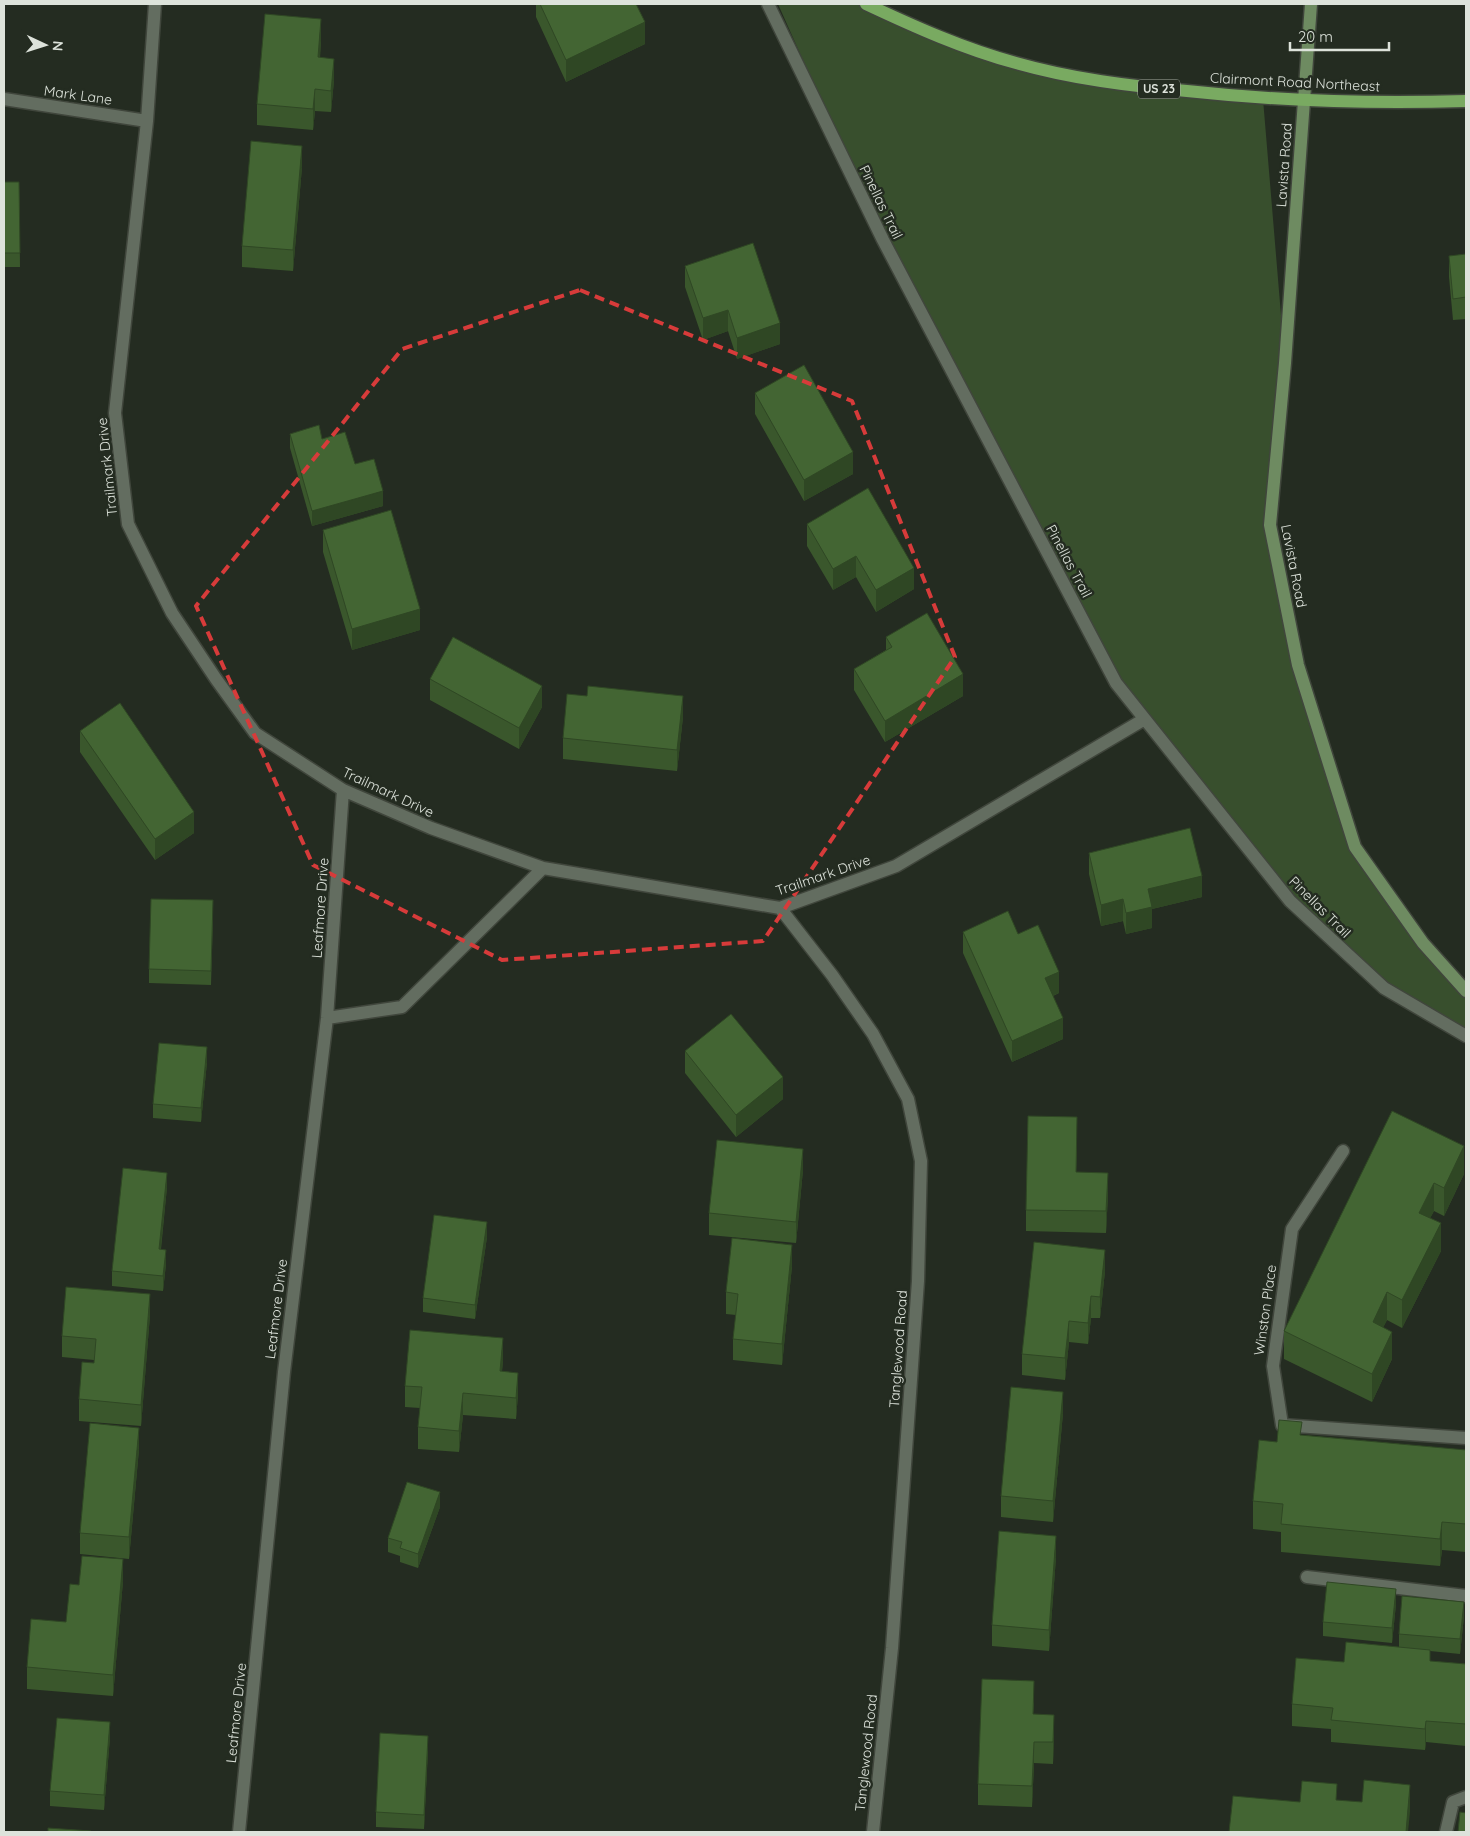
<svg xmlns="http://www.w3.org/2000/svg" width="1470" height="1836" font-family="Quicksand,sans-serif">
<rect width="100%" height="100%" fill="#242c21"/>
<path fill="#384f2d" d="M778 4H862L1058 74 1263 99 1285 363 1270 525 1298 665 1355 847 1466 991V1036L1384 988 1290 901 1116 683 883 240Z"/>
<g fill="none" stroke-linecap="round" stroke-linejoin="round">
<defs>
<path id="lane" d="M1307 1577 1466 1596"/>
<path id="street" d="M155 4 147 121 115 413 128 524 172 613 216 679 255 733 343 790 431 828 543 868 780 908 896 866 1143 720
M768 4 883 240 1116 683 1290 901 1384 988 1466 1036
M4 99 147 121
M780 908 832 975 873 1034 908 1099 921 1161 918 1281 892 1648 873 1832
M327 1018 402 1007 543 868
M1343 1151 1292 1229 1273 1366 1282 1425 1466 1438
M239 1832 284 1372 327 1018 343 790
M1446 1832 1453 1802 1466 1797"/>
<path id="secondary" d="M1311 4 1285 363 1270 525 1298 665 1355 847 1423 943 1466 991"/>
<path id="primary" d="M866 4C915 27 964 49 1016 63 1072 79 1130 86 1187 91 1280 101 1373 104 1466 101"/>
</defs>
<use href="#lane" stroke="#40463c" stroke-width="15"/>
<use href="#street" stroke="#40463c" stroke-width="15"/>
<use href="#secondary" stroke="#40463c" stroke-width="15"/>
<use href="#primary" stroke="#40463c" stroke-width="15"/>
<use href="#lane" stroke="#636d60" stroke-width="12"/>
<use href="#street" stroke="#636d60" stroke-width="12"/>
<use href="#secondary" stroke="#6e8b61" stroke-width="12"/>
<use href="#primary" stroke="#79aa61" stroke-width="12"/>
</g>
<path fill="#3a572c" d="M536 4H636L645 44 566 82 536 17Z
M321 40 320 58 334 80 331 112 315 111 313 130 257 125V104Z
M302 167 293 271 242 267V246Z
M4 182H19L20 267H4Z
M1466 254V319L1453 320 1449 277V256Z
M685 266 780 344 737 359 728 331 703 340 685 287Z
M755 393 853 474 804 501 755 414Z
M290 434 322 439 355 464 383 506 312 526 290 448Z
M807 524 914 589 876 612 856 577 833 590 807 546Z
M323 530 420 630 352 650 323 552Z
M886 637 963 696 885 742 854 690V669L886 650Z
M430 679 542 707 519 749 430 700Z
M683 717 677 771 563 759V738Z
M80 731 194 833 155 860 80 752Z
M1089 853 1202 897 1152 909V928L1126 934 1123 921 1101 926 1089 874Z
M213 915 211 985 149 983V969Z
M963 932 1018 934 1059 993 1053 996 1063 1039 1012 1062 963 953Z
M685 1051 783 1099 736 1137 685 1073Z
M207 1062 201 1122 153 1118V1104Z
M1077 1139 1076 1172 1108 1194 1106 1233 1026 1231V1210Z
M1464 1146V1174L1444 1216 1434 1211 1430 1218 1441 1251 1402 1328 1387 1320 1383 1327 1392 1359 1372 1402 1284 1359V1331Z
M803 1170 796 1243 709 1235V1213Z
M167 1187 161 1249 166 1264 163 1291 112 1286V1271Z
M487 1237 475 1319 423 1312V1298Z
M792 1266 782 1365 733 1360V1339L736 1315 726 1314V1292Z
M1105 1271 1100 1318H1091L1088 1344 1069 1342 1065 1380 1022 1375V1354Z
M150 1315 141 1426 79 1421V1399L94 1363V1360L62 1357V1336Z
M503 1360 502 1371 518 1394 516 1419 463 1415 459 1452 418 1449V1427L420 1408 405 1407V1386Z
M1063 1413 1053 1522 1001 1517V1496Z
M1302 1435 1466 1450V1552L1442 1550 1440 1566 1281 1552V1532L1253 1529V1501L1277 1442Z
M139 1449 129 1559 80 1554V1533Z
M440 1507 418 1568 400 1562V1556L388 1552V1538Z
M1056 1557 1049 1651 992 1646V1625Z
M123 1581 113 1696 27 1689V1667L66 1622Z
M1396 1604 1392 1643 1323 1636V1622Z
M1464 1616 1460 1654 1430 1651V1661L1466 1664V1746L1426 1742 1425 1750 1331 1742V1729L1292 1726V1704L1344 1662 1399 1647V1634Z
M1034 1702 1033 1714 1054 1736 1053 1764 1034 1763 1032 1807 978 1805V1784Z
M110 1737 104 1810 50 1806V1791Z
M428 1750 424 1829 376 1827V1812Z"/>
<path fill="#2f4724" d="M321 19V40L318 79V57Z
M645 22V44L566 82V60Z
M334 59V80L331 112V91Z
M315 89V111L313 130V109Z
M302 146V167L293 271V250Z
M728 310V331L703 340V318Z
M780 323V344L737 359V338Z
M853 452V474L804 501V480Z
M383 491V506L312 526V511Z
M856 556V577L833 590V569Z
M914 568V589L876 612V590Z
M420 609V630L352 650V629Z
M963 674V696L885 742V721Z
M542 686V707L519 749V728Z
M683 696V717L677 771V750Z
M194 812V833L155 860V839Z
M1202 876V897L1152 909V928L1126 934V913L1148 889Z
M1123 899V921L1101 926V905Z
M1059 972V993L1045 999V978Z
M1063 1018V1039L1012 1062V1041Z
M207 1047V1062L201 1122V1108Z
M783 1077V1099L736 1137V1115Z
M1464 1146V1174L1444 1216V1188Z
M803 1149V1170L796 1243V1222Z
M167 1173V1187L159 1264V1249Z
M1108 1173V1194L1106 1233V1211Z
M1434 1183V1211L1419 1240V1213Z
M487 1222V1237L475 1319V1305Z
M1441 1223V1251L1402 1328V1300Z
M792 1245V1266L782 1365V1344Z
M166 1250V1264L163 1291V1276Z
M1105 1250V1271L1100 1318V1297Z
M1387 1292V1320L1373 1349V1322Z
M150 1294V1315L141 1426V1405Z
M1091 1296V1318L1088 1344V1323Z
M1069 1321V1342L1065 1380V1358Z
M1392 1332V1359L1372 1402V1374Z
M503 1338V1360L500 1392V1371Z
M518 1373V1394L516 1419V1398Z
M1063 1392V1413L1053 1522V1501Z
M463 1393V1415L459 1452V1431Z
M139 1428V1449L129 1559V1537Z
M440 1492V1507L418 1568V1554Z
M1442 1522V1550L1440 1566V1539Z
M1056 1536V1557L1049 1651V1630Z
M123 1559V1581L113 1696V1675Z
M1396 1589V1604L1392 1643V1628Z
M1464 1602V1616L1460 1654V1639Z
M1054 1715V1736L1053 1764V1742Z
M1426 1721V1742L1425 1750V1729Z
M110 1722V1737L104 1810V1795Z
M428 1736V1750L424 1829V1815Z
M1034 1742V1763L1032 1807V1786Z
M1410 1785V1812L1408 1832H1406Z"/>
<path fill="#436533" stroke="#2f4724" d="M540 4H636L645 22 566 60Z
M265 14 321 19 318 57 334 59 331 91 315 89 313 109 257 104Z
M251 141 302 146 293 250 242 246Z
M4 182H19L20 253H4Z
M753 243 780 323 737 338 728 310 703 318 685 266Z
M1466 254V297L1453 299 1449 256Z
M804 365 853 452 804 480 755 393Z
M319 425 322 439 345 432 355 464 374 459 383 491 312 511 290 434Z
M868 488 914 568 876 590 856 556 833 569 807 524Z
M391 510 420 609 352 629 323 530Z
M927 613 963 674 885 721 854 669 892 647 886 637Z
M453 637 542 686 519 728 430 679Z
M588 686 683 696 677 750 563 738 567 694 587 696Z
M120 703 194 812 155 839 80 731Z
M1190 828 1202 876 1148 889 1152 907 1126 913 1123 899 1101 905 1089 853Z
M151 899 213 900 211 971 149 969Z
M1008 911 1018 934 1038 925 1059 972 1045 978 1063 1018 1012 1041 963 932Z
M731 1014 783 1077 736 1115 685 1051Z
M159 1043 207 1047 201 1108 153 1104Z
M1392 1111 1464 1146 1444 1188 1434 1183 1419 1213 1441 1223 1402 1300 1387 1292 1373 1322 1392 1332 1372 1374 1284 1331Z
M1028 1116 1077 1117 1076 1172 1108 1173 1106 1211 1026 1210Z
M717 1140 803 1149 796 1222 709 1213Z
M123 1168 167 1173 159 1249 166 1250 163 1276 112 1271Z
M434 1215 487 1222 475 1305 423 1298Z
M732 1238 792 1245 782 1344 733 1339 738 1294 726 1292Z
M1034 1242 1105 1250 1100 1297 1091 1296 1088 1323 1069 1321 1065 1358 1022 1354Z
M66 1287 150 1294 141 1405 79 1399 82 1362 94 1363 96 1339 62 1336Z
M410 1330 503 1338 500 1371 518 1373 516 1398 463 1393 459 1431 418 1427 422 1387 405 1386Z
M1011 1387 1063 1392 1053 1501 1001 1496Z
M1279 1420 1302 1422 1300 1435 1466 1450V1524L1442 1522 1440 1539 1281 1524 1283 1504 1253 1501 1259 1440 1277 1442Z
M90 1423 139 1428 129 1537 80 1533Z
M407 1482 440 1492 418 1554 400 1548 402 1542 388 1538Z
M999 1531 1056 1536 1049 1630 992 1625Z
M82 1556 123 1559 113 1675 27 1667 31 1619 66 1622 70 1584 79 1585Z
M1327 1582 1396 1589 1392 1628 1323 1622Z
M1402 1596 1464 1602 1460 1639 1399 1634Z
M1346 1642 1430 1650V1661L1466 1664V1724L1426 1721 1425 1729 1331 1720 1333 1708 1292 1704 1296 1658 1344 1662Z
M982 1679 1034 1681 1033 1714 1054 1715 1053 1742H1034L1032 1786 978 1784Z
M57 1718 110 1722 104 1795 50 1791Z
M380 1733 428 1736 424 1815 376 1812Z
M1364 1780 1410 1785 1406 1832H1229L1233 1796 1300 1802 1302 1781 1337 1784 1336 1800 1362 1802Z
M1460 1812 1466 1813V1832H1458Z
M48 1828 91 1831V1832H48Z"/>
<path fill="none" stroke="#d73b3a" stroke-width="4" stroke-dasharray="10 6" stroke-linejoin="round" d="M580 290 852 401 955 657 763 941 502 960 313 865 196 606 402 349Z"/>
<g text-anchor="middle" stroke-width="5" stroke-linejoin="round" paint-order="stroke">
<rect fill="#242c21" stroke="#a6aca3" stroke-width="1" x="1138" y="79.5" width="42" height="19" rx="4"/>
<g font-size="12" font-weight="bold" fill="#dde3db">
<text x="1159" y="93">US 23</text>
</g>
<g font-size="14" fill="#dde3db" stroke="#242c21">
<text transform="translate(1295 82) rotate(3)" y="5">Clairmont Road Northeast</text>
<text transform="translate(78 95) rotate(8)" y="5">Mark Lane</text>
<text transform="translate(1284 165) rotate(-86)" y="5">Lavista Road</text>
<text transform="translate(881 202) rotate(64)" y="5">Pinellas Trail</text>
<text transform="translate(107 467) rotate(-96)" y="5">Trailmark Drive</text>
<text transform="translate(1069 561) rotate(62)" y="5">Pinellas Trail</text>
<text transform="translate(1294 566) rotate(79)" y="5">Lavista Road</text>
<text transform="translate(388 792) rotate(25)" y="5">Trailmark Drive</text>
<text transform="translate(823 875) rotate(-19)" y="5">Trailmark Drive</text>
<text transform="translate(1320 907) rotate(45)" y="5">Pinellas Trail</text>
<text transform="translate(320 908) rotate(-86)" y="5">Leafmore Drive</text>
<text transform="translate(276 1309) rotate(-83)" y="5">Leafmore Drive</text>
<text transform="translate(1265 1310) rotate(-82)" y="5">Winston Place</text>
<text transform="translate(898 1349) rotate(-86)" y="5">Tanglewood Road</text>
<text transform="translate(236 1713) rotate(-84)" y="5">Leafmore Drive</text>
<text transform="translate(866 1753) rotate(-84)" y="5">Tanglewood Road</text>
</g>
</g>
<rect width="1470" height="1836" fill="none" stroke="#dde3db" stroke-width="10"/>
<g transform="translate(45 45) rotate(94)" stroke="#242c21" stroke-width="4" paint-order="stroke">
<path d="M0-4L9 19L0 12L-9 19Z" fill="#dde3db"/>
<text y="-8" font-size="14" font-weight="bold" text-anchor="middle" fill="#dde3db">N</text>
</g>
<path d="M1290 42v8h99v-8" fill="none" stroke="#dde3db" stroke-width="2.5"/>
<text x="1298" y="42" font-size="15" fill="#dde3db" stroke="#242c21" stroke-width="4" paint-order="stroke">20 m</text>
</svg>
